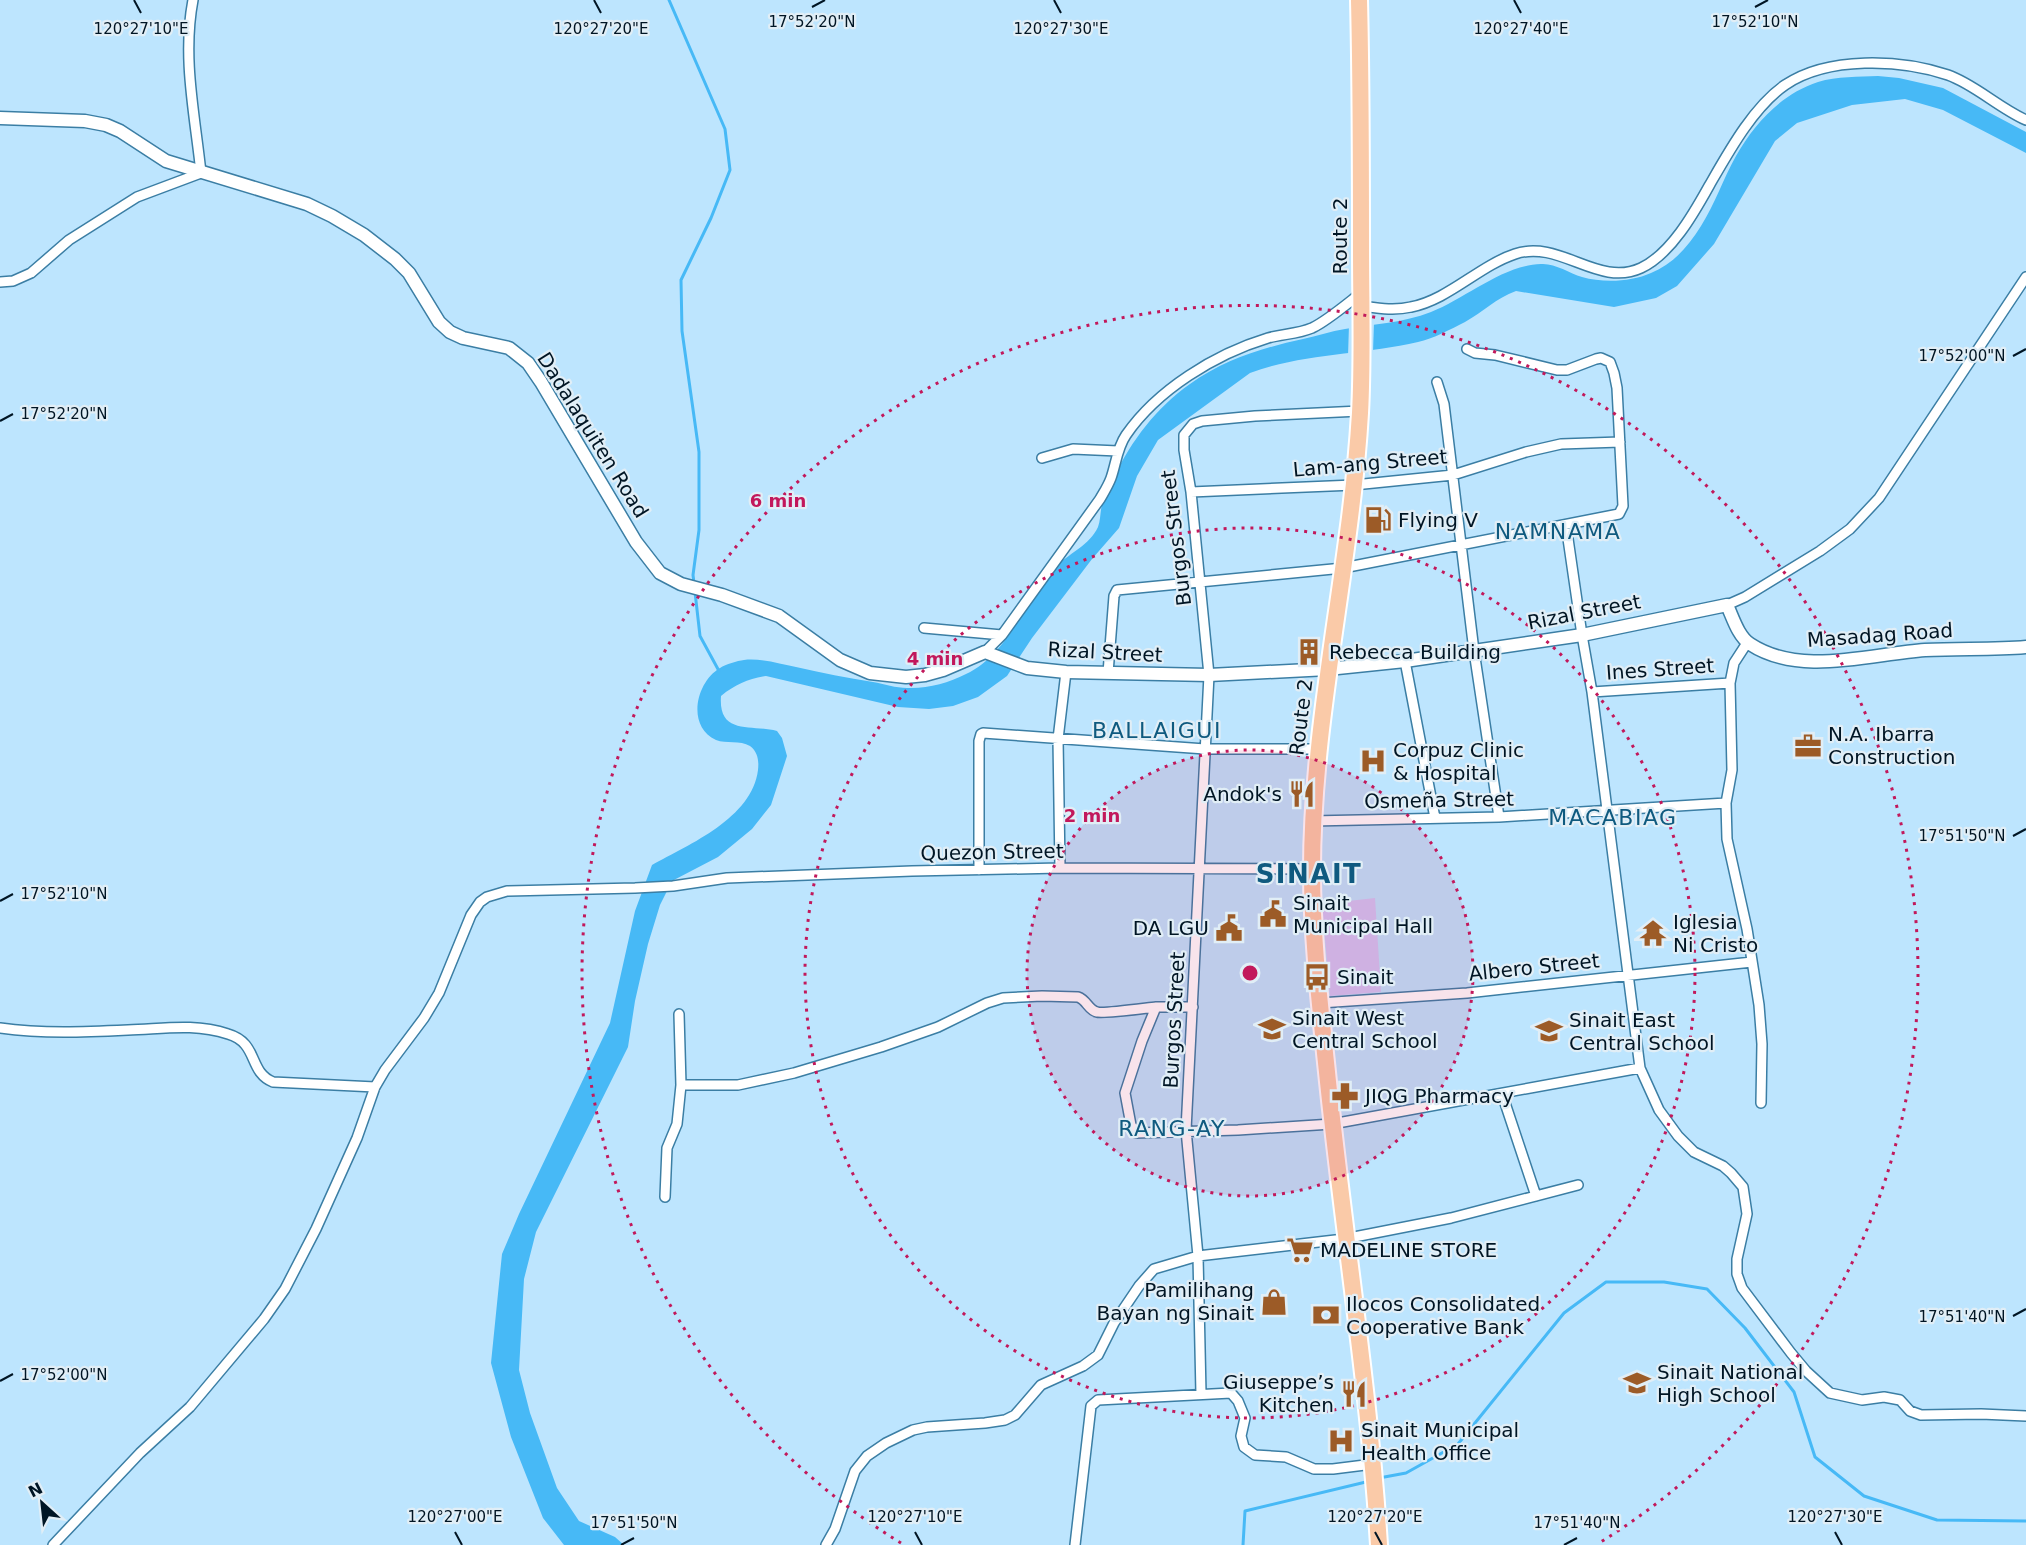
<svg xmlns="http://www.w3.org/2000/svg" width="2026" height="1545" font-family="'DejaVu Sans',sans-serif">
<rect width="100%" height="100%" fill="#bde5fe"/>
<path fill="#d1c6f5" d="M1375 898 1381 992 1330 996 1322 904Z"/>
<path fill="#47b9f6" d="M1878 76 1899 78 1943 88 2026 132V153L1943 110 1905 99 1852 105 1797 123 1775 141 1714 244 1677 286 1656 298 1614 307 1516 291C1496 298 1483 312 1465 322 1451 329 1433 339 1418 342 1363 355 1304 353 1250 373L1158 440 1137 476 1119 528 1092 559 1032 638 1007 676 978 697 953 706 929 709 898 707 766 676C748 679 736 684 721 696 718 736 752 724 777 731L782 738 787 756 771 805 752 829 718 857 672 881 660 905 648 944 635 1001 628 1047 536 1232 524 1279 519 1370 530 1413 557 1488 579 1521 615 1537 624 1545H564L543 1518 511 1437 491 1363 502 1254 519 1214 610 1023 635 911 652 865C690 844 752 818 758 770 759 761 758 752 750 746 740 740 726 744 716 740 686 726 696 682 720 668 726 664 737 661 744 660 761 658 780 664 796 667 822 673 847 678 873 682 884 684 896 688 907 688 927 689 948 683 966 674 1009 654 1024 601 1054 568 1068 554 1090 545 1098 527 1101 519 1100 509 1103 501 1105 493 1110 485 1114 477 1132 440 1156 408 1190 384 1225 359 1262 348 1303 339 1317 336 1331 331 1345 329 1374 324 1403 323 1431 312 1466 298 1503 265 1541 264 1555 263 1569 273 1582 277 1603 283 1631 282 1651 273 1673 264 1688 247 1701 226 1715 204 1723 179 1736 156 1754 124 1781 94 1818 82 1837 76 1859 77 1878 76Z"/>
<path fill="#bde5fe" d="M1374 322 1373 352 1348 356 1349 325Z"/>
<g fill="none" stroke-linecap="round" stroke-linejoin="round">
<path stroke="#47b9f6" stroke-width="3" d="M669 0 725 129 730 170 711 218 681 280 682 331 699 452V530L693 575 694 583
M695 592 700 636 719 671
M1379 1478 1406 1473 1458 1444 1564 1313 1606 1282H1664L1707 1289 1745 1328 1794 1392 1815 1457 1864 1496 1937 1520 2026 1521
M1243 1545 1245 1511 1370 1481"/>
<defs>
<path id="minor" d="M0 282 13 281 31 273 69 240 137 197 201 173C195 115 182 58 193 0
M1361 306C1377 308 1394 311 1411 307 1448 300 1479 266 1515 254 1560 239 1598 288 1641 268 1671 254 1694 213 1709 186 1728 153 1753 107 1785 85 1828 56 1900 59 1948 75 1974 84 1999 108 2026 120
M1437 382 1444 404 1474 651 1499 817
M1042 458 1073 449 1118 451
M1191 492 1354 485 1453 475 1526 452 1561 444 1620 442
M1566 525 1582 635 1592 692 1640 1068 1659 1110 1678 1136 1694 1152 1723 1166 1731 1173 1743 1187 1747 1214 1737 1259V1274L1742 1288 1791 1353 1806 1371 1830 1393 1862 1400 1884 1397 1900 1400 1910 1411 1921 1415 1981 1414 2026 1416
M1727 605 1745 597 1820 551 1850 529 1879 498 2026 277
M924 628 1002 635
M985 652 1002 635 1100 499C1104 492 1108 486 1111 478 1116 464 1117 448 1126 435 1157 390 1215 354 1268 338 1282 334 1298 334 1312 328 1327 321 1348 303 1361 293
M1405 661 1435 818
M1108 673 1114 596 1117 590 1343 568 1619 514 1623 506 1617 388 1614 373 1610 362 1601 358 1596 359 1567 370H1557L1495 355 1475 353 1467 349
M1592 692 1730 683
M1726 803 1727 839 1747 929 1759 1005 1762 1044 1761 1103
M1312 821 1499 817 1726 803 1732 770 1730 683 1734 663 1747 643
M1060 868 1058 739 1066 672
M979 870V741L981 734 983 733 1205 749H1317
M1320 1003 1467 993 1752 962
M1193 1007H1156L1142 1041 1125 1093 1131 1125 1136 1133 1238 1130 1332 1124 1640 1068
M0 1028C42 1034 86 1032 128 1030 163 1029 194 1023 228 1034 259 1043 248 1072 273 1082L375 1087
M681 1085H738L794 1073 881 1047 938 1027 987 1003 1003 998 1042 996 1078 997C1087 1000 1088 1010 1097 1012 1103 1014 1146 1008 1156 1007
M1502 1094 1536 1196
M665 1197 667 1148 677 1124 681 1085 679 1014
M1201 1394 1198 1256 1186 1130 1209 675 1191 492 1184 450V435L1193 424 1202 421 1255 416 1360 411
M53 1545 140 1453 190 1407 264 1319 285 1289 316 1229 357 1138 375 1087 385 1070 424 1018 439 993 471 915 480 902 487 897 507 891 635 888 673 886 727 878 912 871 1060 868 1312 869
M826 1545 835 1529 855 1471 867 1456 886 1443 913 1430 927 1427 985 1423 1005 1420 1015 1415 1041 1385 1083 1366 1098 1355 1114 1323 1139 1286 1154 1269 1198 1256 1344 1239 1451 1218 1578 1185
M1075 1545 1091 1406 1098 1400 1231 1393 1238 1401 1245 1418 1241 1436 1244 1447 1255 1455 1286 1457 1314 1469H1333L1373 1464"/>
<path id="tertiary" d="M0 118 85 121 106 125 120 131 166 161 307 204 332 216 364 235 395 259 409 273 439 322 450 332 463 338 509 348 528 363 541 382 636 542 660 573 681 584 722 595 779 616 840 660 870 673 906 677 925 675 943 670 985 652 1027 668 1066 672 1209 675 1328 669 1405 661 1582 635 1727 605C1733 618 1738 636 1750 644 1800 677 1870 654 1925 650 1959 648 1992 650 2026 647"/>
<path id="trunk" d="M1359 0C1361 83 1361 166 1361 250 1361 304 1363 359 1360 413 1351 567 1312 716 1312 870 1312 938 1320 1005 1327 1072 1343 1230 1369 1387 1379 1545"/>
</defs>
<use href="#minor" stroke="#3b7ea4" stroke-width="12"/>
<use href="#tertiary" stroke="#3b7ea4" stroke-width="15"/>
<use href="#trunk" stroke="#fff" stroke-width="20"/>
<use href="#minor" stroke="#fff" stroke-width="9"/>
<use href="#tertiary" stroke="#fff" stroke-width="12"/>
<use href="#trunk" stroke="#facaa8" stroke-width="16"/>
</g>
<path fill="none" stroke="#001524" stroke-width="2" d="M134 0 141 13M594 0 601 13M1054 0 1061 13M1514 0 1521 13M812 7 825 0M1755 7 1768 0M2013 356 2026 349M0 421 13 414M2013 836 2026 829M0 901 13 894M2013 1316 2026 1309M0 1381 13 1374M455 1532 462 1545M915 1532 922 1545M1375 1532 1382 1545M1835 1532 1842 1545M621 1545 634 1538M1564 1545 1577 1538"/>
<circle cx="1250" cy="973" r="223" fill="#c2185b" fill-opacity=".12"/>
<g fill="none" stroke="#c2185b" stroke-width="3" stroke-dasharray="3 6">
<circle cx="1250" cy="973" r="223"/>
<circle cx="1250" cy="973" r="445"/>
<path d="M901 1543A668 668 0 1 1 1599 1543"/>
</g>
<defs>
<symbol id="fuel-bare" viewBox="-9 -9 18 18"><path d="M-5.5-6h7V0h2V4h1.3V-2.5L3-4.5l.8-.8L6-3V5H2.5V1h-1V6h-7ZM-4.2-4.7v3.2H.2V-4.7Z" fill="#9c5b27" stroke="#e1eef6" stroke-width="2.5" paint-order="stroke"/></symbol>
<symbol id="building-bare" viewBox="-9 -9 18 18"><path d="M-4-6H4V6H1V3H-1V6H-4ZM-2.5-4.3h1.7v1.8h-1.7ZM.8-4.3h1.7v1.8H.8ZM-2.5-1h1.7V.8h-1.7ZM.8-1h1.7V.8H.8Z" fill="#9c5b27" stroke="#e1eef6" stroke-width="2.5" paint-order="stroke"/></symbol>
<symbol id="office-bare" viewBox="-9 -9 18 18"><path d="M-6-3h4V-5.5h4V-3h4V5H-6ZM-1-4.5V-3h2v-1.5ZM-6 0V1H6V0Z" fill="#9c5b27" stroke="#e1eef6" stroke-width="2.5" paint-order="stroke"/></symbol>
<symbol id="hospital-bare" viewBox="-9 -9 18 18"><path d="M-5-5h3v3.5h4V-5h3V5h-3V1.5h-4V5h-3Z" fill="#9c5b27" stroke="#e1eef6" stroke-width="2.5" paint-order="stroke"/></symbol>
<symbol id="restaurant-bare" viewBox="-9 -9 18 18"><path d="M-5-6h1v4h1v-4h1v4h1v-4h1v5L-1.5 .5V6h-2V.5L-5-1ZM5-6V6H3V1.5H1.5Q1.5-4 5-6Z" fill="#9c5b27" stroke="#e1eef6" stroke-width="2.5" paint-order="stroke"/></symbol>
<symbol id="civic-bare" viewBox="-9 -9 18 18"><path d="M-.6-6.5H3V-4.5H.6V-3L4-1V1h2V6H-6V1h2V-1L-.6-3ZM-1.2 2.5V6h2.4V2.5Z" fill="#9c5b27" stroke="#e1eef6" stroke-width="2.5" paint-order="stroke"/></symbol>
<symbol id="temple-bare" viewBox="-9 -9 18 18"><path d="M0-6L5-2H3V0L6.5 2.5H4V6H1.5V3h-3V6H-4V2.5H-6.5L-3 0V-2H-5Z" fill="#9c5b27" stroke="#e1eef6" stroke-width="2.5" paint-order="stroke"/></symbol>
<symbol id="bus-bare" viewBox="-9 -9 18 18"><path d="M-5-6H5V4H4V6H2V4H-2V6H-4V4H-5ZM-3.5-4V0h7V-4ZM-3.5 1.2v1.5H-2V1.2ZM2 1.2v1.5H3.5V1.2Z" fill="#9c5b27" stroke="#e1eef6" stroke-width="2.5" paint-order="stroke"/></symbol>
<symbol id="school-bare" viewBox="-9 -9 18 18"><path d="M0-5L7-2L0 1L-7-2ZM-4 1L0 2.5L4 1V4Q0 6-4 4Z" fill="#9c5b27" stroke="#e1eef6" stroke-width="2.5" paint-order="stroke"/></symbol>
<symbol id="pharmacy-bare" viewBox="-9 -9 18 18"><path d="M-2-6h4v4h4v4h-4v4h-4v-4h-4v-4h4Z" fill="#9c5b27" stroke="#e1eef6" stroke-width="2.5" paint-order="stroke"/></symbol>
<symbol id="supermarket-bare" viewBox="-9 -9 18 18"><path d="M-6-5.5h2.5l.6 2H6L4.5 2H-2.5L-4.4-4H-6ZM-1.5 3.2a1.3 1.3 0 1 0 .1 0ZM3 3.2a1.3 1.3 0 1 0 .1 0Z" fill="#9c5b27" stroke="#e1eef6" stroke-width="2.5" paint-order="stroke"/></symbol>
<symbol id="shop-bare" viewBox="-9 -9 18 18"><path d="M-5-2.5h2.3a2.7 3.5 0 0 1 5.4 0H5L5.5 6h-11ZM-1.5-2.5h3a1.5 2.3 0 0 0-3 0Z" fill="#9c5b27" stroke="#e1eef6" stroke-width="2.5" paint-order="stroke"/></symbol>
<symbol id="bank-bare" viewBox="-9 -9 18 18"><path d="M-6-4H6V4H-6ZM0-2.3a2.3 2.3 0 1 0 0 4.6a2.3 2.3 0 1 0 0-4.6Z" fill="#9c5b27" stroke="#e1eef6" stroke-width="2.5" paint-order="stroke"/></symbol>
</defs>
<g fill-rule="evenodd">
<use href="#fuel-bare" x="1359" y="501" width="38" height="38"/>
<use href="#building-bare" x="1290" y="633" width="38" height="38"/>
<use href="#office-bare" x="1789" y="727" width="38" height="38"/>
<use href="#hospital-bare" x="1354" y="742" width="38" height="38"/>
<use href="#restaurant-bare" x="1283" y="775" width="38" height="38"/>
<use href="#civic-bare" x="1254" y="895" width="38" height="38"/>
<use href="#civic-bare" x="1210" y="909" width="38" height="38"/>
<use href="#temple-bare" x="1634" y="914" width="38" height="38"/>
<use href="#bus-bare" x="1298" y="958" width="38" height="38"/>
<use href="#school-bare" x="1253" y="1010" width="38" height="38"/>
<use href="#school-bare" x="1530" y="1012" width="38" height="38"/>
<use href="#pharmacy-bare" x="1326" y="1077" width="38" height="38"/>
<use href="#supermarket-bare" x="1281" y="1231" width="38" height="38"/>
<use href="#shop-bare" x="1255" y="1283" width="38" height="38"/>
<use href="#bank-bare" x="1307" y="1296" width="38" height="38"/>
<use href="#school-bare" x="1618" y="1364" width="38" height="38"/>
<use href="#restaurant-bare" x="1335" y="1375" width="38" height="38"/>
<use href="#hospital-bare" x="1322" y="1422" width="38" height="38"/>
</g>
<g text-anchor="middle" stroke-width="4.5" stroke-linejoin="round" paint-order="stroke">
<g font-size="20" fill="#001524" stroke="#e1eef6">
<text transform="translate(1340 236) rotate(-90)" y="7">Route 2</text>
<text transform="translate(593 435) rotate(58)" y="7">Dadalaquiten Road</text>
<text transform="translate(1370 463) rotate(-5)" y="7">Lam-ang Street</text>
<text transform="translate(1176 538) rotate(-97)" y="7">Burgos Street</text>
<text transform="translate(1584 612) rotate(-11)" y="7">Rizal Street</text>
<text transform="translate(1880 635) rotate(-4)" y="7">Masadag Road</text>
<text transform="translate(1105 652) rotate(3)" y="7">Rizal Street</text>
<text transform="translate(1660 669) rotate(-4)" y="7">Ines Street</text>
<text transform="translate(1301 717) rotate(-83)" y="7">Route 2</text>
<text transform="translate(1439 800) rotate(-1)" y="7">Osmeña Street</text>
<text transform="translate(992 852) rotate(-1)" y="7">Quezon Street</text>
<text transform="translate(1534 967) rotate(-6)" y="7">Albero Street</text>
<text transform="translate(1174 1020) rotate(-87)" y="7">Burgos Street</text>
</g>
<g font-size="20" fill="#001524" stroke="#e1eef6" text-anchor="start">
<text x="1398" y="527">Flying V</text>
<text x="1329" y="659">Rebecca Building</text>
<text x="1828" y="741">N.A. Ibarra<tspan x="1828" dy="23">Construction</tspan></text>
<text x="1393" y="757">Corpuz Clinic<tspan x="1393" dy="23">&amp; Hospital</tspan></text>
<text x="1282" y="801" text-anchor="end">Andok's</text>
<text x="1293" y="910">Sinait<tspan x="1293" dy="23">Municipal Hall</tspan></text>
<text x="1673" y="929">Iglesia<tspan x="1673" dy="23">Ni Cristo</tspan></text>
<text x="1209" y="935" text-anchor="end">DA LGU</text>
<text x="1337" y="984">Sinait</text>
<text x="1292" y="1025">Sinait West<tspan x="1292" dy="23">Central School</tspan></text>
<text x="1569" y="1027">Sinait East<tspan x="1569" dy="23">Central School</tspan></text>
<text x="1365" y="1103">JIQG Pharmacy</text>
<text x="1320" y="1257">MADELINE STORE</text>
<text x="1254" y="1297" text-anchor="end">Pamilihang<tspan x="1254" dy="23">Bayan ng Sinait</tspan></text>
<text x="1346" y="1311">Ilocos Consolidated<tspan x="1346" dy="23">Cooperative Bank</tspan></text>
<text x="1657" y="1379">Sinait National<tspan x="1657" dy="23">High School</tspan></text>
<text x="1334" y="1389" text-anchor="end">Giuseppe’s<tspan x="1334" dy="23">Kitchen</tspan></text>
<text x="1361" y="1437">Sinait Municipal<tspan x="1361" dy="23">Health Office</tspan></text>
</g>
<g font-size="22" letter-spacing="1.5" fill="#0f5a7f" stroke="#e1eef6">
<text x="1558" y="539">NAMNAMA</text>
<text x="1157" y="738">BALLAIGUI</text>
<text x="1613" y="825">MACABIAG</text>
<text x="1172" y="1136">RANG-AY</text>
</g>
<g font-size="26" font-weight="bold" letter-spacing="1.5" fill="#0f5a7f" stroke="#e1eef6">
<text x="1309" y="883">SINAIT</text>
</g>
</g>
<g font-size="15" text-anchor="middle" fill="#001524" stroke="#e1eef6" stroke-width="4.5" stroke-linejoin="round" paint-order="stroke">
<text x="812" y="27">17°52'20"N</text>
<text x="1755" y="27">17°52'10"N</text>
<text x="141" y="34">120°27'10"E</text>
<text x="601" y="34">120°27'20"E</text>
<text x="1061" y="34">120°27'30"E</text>
<text x="1521" y="34">120°27'40"E</text>
<text x="1962" y="361">17°52'00"N</text>
<text x="64" y="419">17°52'20"N</text>
<text x="1962" y="841">17°51'50"N</text>
<text x="64" y="899">17°52'10"N</text>
<text x="1962" y="1322">17°51'40"N</text>
<text x="64" y="1380">17°52'00"N</text>
<text x="455" y="1522">120°27'00"E</text>
<text x="915" y="1522">120°27'10"E</text>
<text x="1375" y="1522">120°27'20"E</text>
<text x="1835" y="1522">120°27'30"E</text>
<text x="634" y="1528">17°51'50"N</text>
<text x="1577" y="1528">17°51'40"N</text>
</g>
<circle cx="1250" cy="973" r="9" fill="#c2185b" stroke="#e1eef6" stroke-width="3"/>
<g font-size="18" text-anchor="middle" font-weight="bold" fill="#c2185b" stroke="#e1eef6" stroke-width="4.5" stroke-linejoin="round" paint-order="stroke">
<text x="778" y="507">6 min</text>
<text x="935" y="665">4 min</text>
<text x="1092" y="822">2 min</text>
</g>
<g transform="translate(42 1503) rotate(333)" stroke="#e1eef6" stroke-width="4.5" paint-order="stroke">
<path d="M0-4.5L10 22L0 15L-10 22Z" fill="#001524"/>
<text y="-9" font-size="16" font-weight="bold" text-anchor="middle" fill="#001524">N</text>
</g>
</svg>
